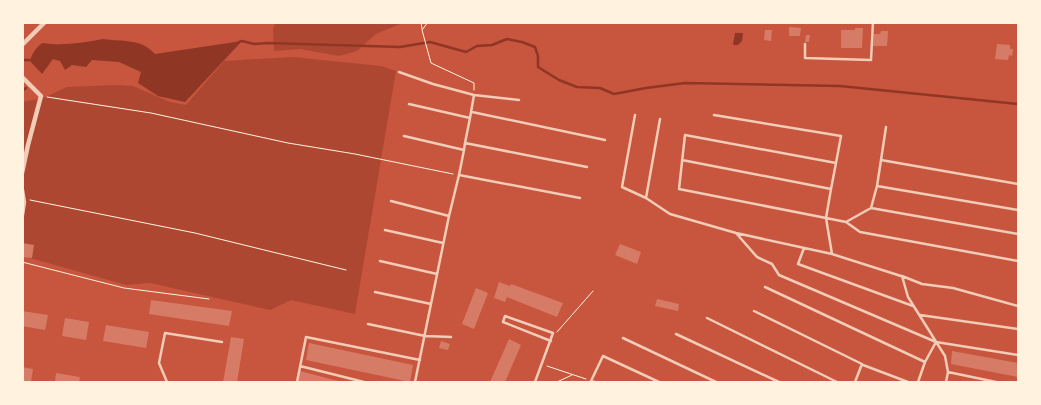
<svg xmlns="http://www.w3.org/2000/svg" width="1041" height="405" font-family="'Roboto Condensed',sans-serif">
<rect width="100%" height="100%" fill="#c8553d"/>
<path fill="#ae4732" d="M276 22H402V23L376 34 357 51 339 56 300 49 274 51 273 28Z
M292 57 381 66 396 71 355 314 291 300 270 310 150 283 126 285 23 256 22 102 43 98 67 87 116 85 133 86 170 102 186 105 224 61Z"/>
<path fill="#8f3625" d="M735 33H743L742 41 738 45H734L733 44Z
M103 39C122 42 141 38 155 54L242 41 185 102 158 96 138 83 141 72 119 62 92 60 86 67 72 65 65 70 60 61 53 59 42 74 30 61C32 53 36 48 42 43 63 46 82 43 103 39Z"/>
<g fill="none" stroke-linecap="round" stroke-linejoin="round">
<path stroke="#8f3625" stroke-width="2.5" d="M239 42 242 41 254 44 268 43 400 47 430 42 466 52 477 46 492 45 507 39 522 42 535 47 538 56V67L559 80 577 87 600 88 614 94 646 88 685 83 840 86 1018 104
M24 60H33
M22 91 26 88"/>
</g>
<path fill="#d67c66" d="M789 27 801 28 800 36H789Z
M855 28H863L862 48H841V30H855Z
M765 30H772L771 41 764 40Z
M881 31H888L887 46H873L874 34H880Z
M806 35H810L809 42H805Z
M997 44 1010 45V49H1013L1012 56 1009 55 1008 60 995 59Z
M22 243 34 245 32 258 22 257Z
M620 244 641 252 637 264 615 255Z
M499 282 510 286 511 284 563 303 557 317 507 297 505 302 494 298Z
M476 288 488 293 474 329 462 324Z
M657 299 679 304 678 311 655 306Z
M151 300 232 311 229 326 149 314Z
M22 311 48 315 45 330 22 326Z
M65 318 89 322 86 340 62 336Z
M106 325 149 332 146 348 103 341Z
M231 337 244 339 237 382H223Z
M509 339 521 345 505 382H490Z
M441 341 450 344 448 350 439 348Z
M309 343 413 365 410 382 306 360Z
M952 351 1018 363V377L951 364Z
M22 367 33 369 31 382H22Z
M300 371 342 382H298Z
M56 373 80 377 79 382H55Z"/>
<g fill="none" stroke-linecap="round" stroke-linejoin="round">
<path stroke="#fff3e0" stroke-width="1" d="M421 22 422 29
M428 22 422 30 431 63 474 83V90
M47 97 151 113 288 143 355 154 453 174
M30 200 195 233 346 270
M22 262 124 288 209 299
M557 332 593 291
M547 366 586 379
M557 382 572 375"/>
<path stroke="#f1ccb7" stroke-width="2.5" d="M805 44V58L871 60 873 22
M399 72 433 84 474 95 470 118 409 104
M474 95 519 100
M472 112 605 140
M635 115 622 187 646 198 670 214 736 233 832 254
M714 115 841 136 836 163 685 135 679 189 826 218 846 222 871 208 877 186
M404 136 464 150 465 143 587 167
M465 143 470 118
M464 150 459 175 580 198
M682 160 831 189 836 163
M881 160 886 127
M1018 184 881 160 877 186 1018 210
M831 189 826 218 832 254 901 276
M646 198 660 119
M391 201 449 216
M871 208 1018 234
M846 222 860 232 1018 261
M385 230 443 243
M736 233 757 257 772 264 779 275 936 342 1018 355
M804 248 798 264 913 306
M380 261 437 274
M765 287 925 362
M375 292 431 304
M754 311 862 364 855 382
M920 315 1018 329
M707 318 837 382
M368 324 425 336 451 337
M676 334 779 382
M623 338 716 382
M863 365 908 382
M300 366 364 382
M948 372 996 382
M167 382 159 363 165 333 222 342
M297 382 306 337 420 360
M415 382 449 216 459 175
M535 382 553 333 505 316 503 322 551 341
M595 382 591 381 603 356 659 382
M918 382 925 362 936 342
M946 382 948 372 945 356 908 297 902 276 922 284 953 288 1018 306"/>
<path stroke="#f1ccb7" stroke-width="4.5" d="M22 45 45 22
M22 77 41 96 28 145 22 173
M22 190 24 202 22 215"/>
</g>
<rect width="1041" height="405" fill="none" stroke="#fff3e0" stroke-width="48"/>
</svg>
